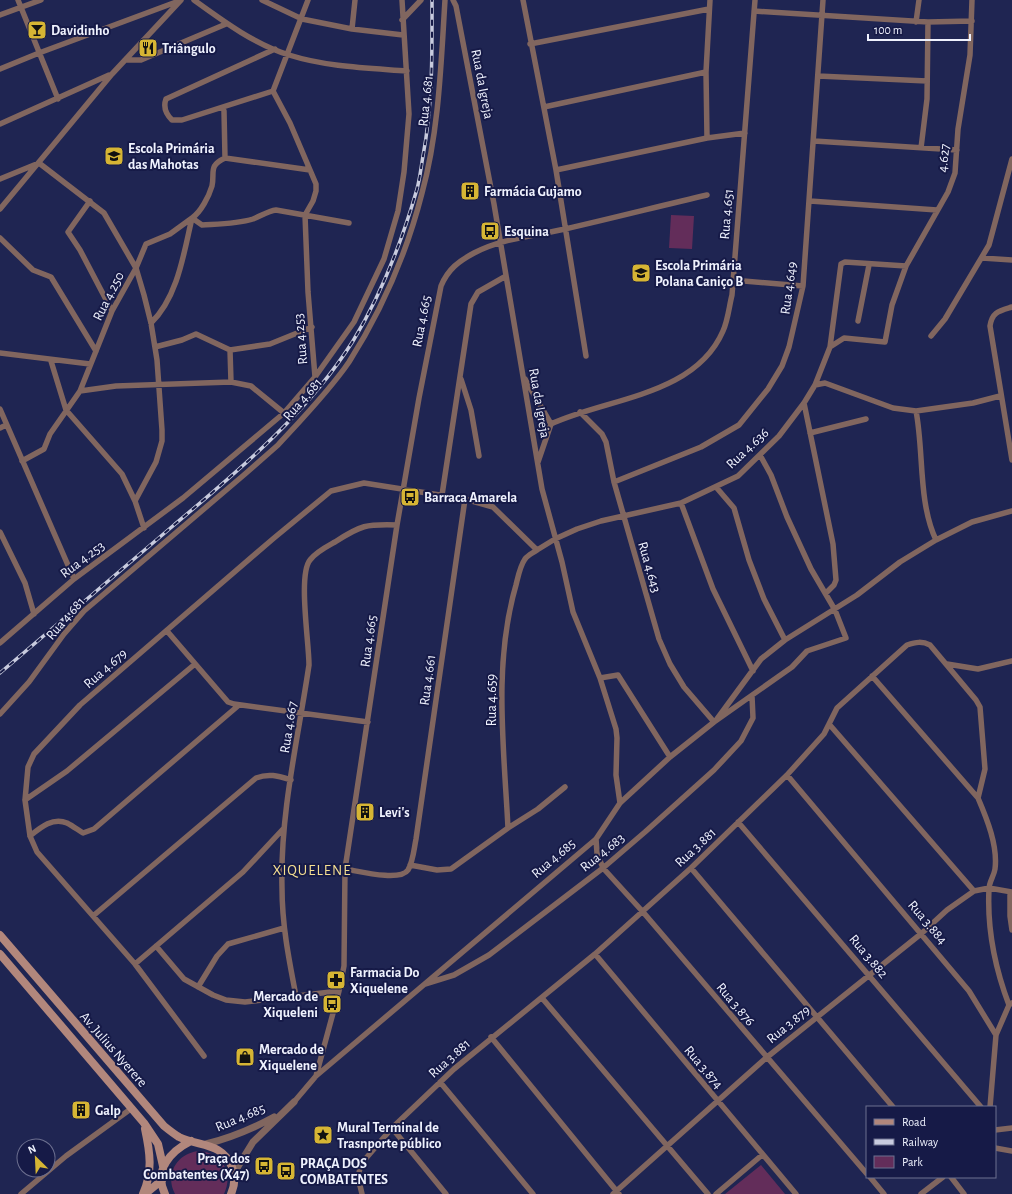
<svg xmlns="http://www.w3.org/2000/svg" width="1012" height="1194" font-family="'Alegreya Sans',sans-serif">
<rect width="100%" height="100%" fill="#1f2552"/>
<path fill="#632d5a" d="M671 215 694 216 692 249 669 248Z
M200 1151C222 1153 234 1173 224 1194H175C164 1174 178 1152 200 1151Z
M761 1165 785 1194H725Z"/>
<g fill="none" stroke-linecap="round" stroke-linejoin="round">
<path stroke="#81665f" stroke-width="5.5" d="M18 0 58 99
M194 0C223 21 254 44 289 55 327 67 368 68 407 71
M262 0 302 19 352 29 403 35
M308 0 273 91 290 123 316 184V191L313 201 305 215 308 292 315 377
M453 0 456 6 494 204 542 489 562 562 573 612 600 678 616 729 617 738 616 775 620 803
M523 0 556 170 586 356
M754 11 928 22 972 21
M0 15 41 0
M402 20 421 0
M916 22 919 0
M352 29 355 0
M530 44 709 9
M125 60H141L226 24
M0 69 39 53 179 1
M818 76 927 81
M273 91 182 120H172C166 114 163 107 166 99L275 49
M544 107 706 72
M224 111 225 158
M0 124 109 75
M707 138 706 72 710 0
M814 141 957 150
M921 148 927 99 928 22
M225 158 310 170
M556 170 707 138 745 133
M0 179 39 163 104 213 136 268 144 295 151 323 157 360 162 430V441L156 462 135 501
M90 201 68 232 80 250 112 311
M810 201 937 210
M0 209 112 74 181 0
M0 238 33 270 51 277 96 351
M982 258 1012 260
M732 280 803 286
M1012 307C999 311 992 312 990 326L1012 460
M858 321 869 265
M151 323C178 297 184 252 192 218 201 212 209 196 212 186 215 172 208 166 225 158
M931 336 945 319 989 245 1012 159
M155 347 182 340 196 334 230 350 270 344 312 327
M830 347 841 264 845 262 906 266
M230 350 231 382
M0 353 90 364
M51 361 66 410 122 474 135 501 144 528
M461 379 471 410 479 456
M525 379 551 424
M815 385 825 383 893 408 916 411 973 403 1000 396
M80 391 116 386 231 382 251 386 284 413
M804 403 833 544 836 580 834 585 826 593
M0 409 74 579
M916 411C924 452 918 502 936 540
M580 412 602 434 606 442 614 482 659 639 670 664 684 687 714 722
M551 424C607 398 695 396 723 331 728 320 729 307 732 295L755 0
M0 428 6 425
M810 433 866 419
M22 461 44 449 50 434 80 391 112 311 136 268 146 244 170 234 192 218 202 225C218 224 237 224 253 219 261 216 268 211 276 210L349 223
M538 462 551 424
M614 482 701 447 739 425 768 389 782 366 789 347 803 286 823 0
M716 487 734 508 749 560 764 599 785 640
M442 495 471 304 478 292 506 276
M681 503 713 589 753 671
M0 532 25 583 34 614
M537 550 555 539 577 529 601 521 681 503 738 476 779 436 804 403 815 385 830 347 844 338 885 342 892 305 906 266 948 192 955 173 958 129 970 55 972 0
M167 631 228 702 234 704 368 722
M0 643 74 579 183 498 284 413 315 377 354 322 384 259 398 211 404 172 409 114 402 0
M947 664 978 669 1012 661
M872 676 978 798C987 819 998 846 995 869 994 876 989 882 989 889 987 929 995 968 1009 1005
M600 678 618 675 670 757
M0 714 29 682 64 634 84 611 245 474 278 445C301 420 330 390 349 362 382 310 407 252 422 193 439 131 441 64 445 0
M717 719 761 659 785 640 857 595 900 562 936 540 972 522 1012 511
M829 724 974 891
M787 775 969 991 996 1035
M25 800 67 771 195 664
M738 822 981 1107
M508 828 538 809 565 787
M30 836C41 827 53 817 67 823 73 826 78 830 83 833L94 829 239 705
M596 839 597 853 603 868 643 912 867 1174
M691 868 893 1107
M345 869C358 871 400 882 408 870 413 862 414 849 416 839L465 499
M1010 892V916L1012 930
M93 916 256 778C269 773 278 776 291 780
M156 946 184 979 213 995 226 1000 245 1002 339 991
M595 954 796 1194
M135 964 243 872 284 828
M425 984 454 975 489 955 603 868 645 832 714 770 741 741 753 718 752 696
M198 987 217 956 228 944 284 928
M296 996C289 960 282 925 282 888 280 813 298 739 309 665 309 642 298 575 310 560 316 552 326 547 335 542 361 525 366 524 397 525
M542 998 708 1194
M491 1037 619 1194
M204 1056 135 964 37 852 30 836 25 800 28 767 34 754 80 705 274 538 331 491 364 483 465 499 493 507 537 550C533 553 528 555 525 559 520 566 518 577 516 585 493 664 504 748 508 828L451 869 437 870 410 865
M316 1076 339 991 344 966 345 869 397 525 419 398 441 286C448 269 459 261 474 253 502 238 535 236 565 229 613 218 660 206 707 195
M440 1082 533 1194
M294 1102 316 1076 596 839 620 803 670 757 714 722 792 667 807 651 846 638 835 610 811 569 787 517 771 475 760 455
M990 1107 996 1035 1009 1005 1012 1003
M392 1128 446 1194
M995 1130 1012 1128
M995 1148 1012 1151
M870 1177 884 1194
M951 1177 964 1194
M21 1194 66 1156 132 1108
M362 1194 358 1177 361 1164 392 1128 454 1069 595 954 691 868 787 775 824 734 837 708 907 645C916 642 922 641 930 645L976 700 980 707 985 769 978 798
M613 1194 766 1058 922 933 947 910 974 891 989 888 1012 892
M716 1194 762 1155
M921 1194 943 1177"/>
<path stroke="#81665f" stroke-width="7" d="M206 1144C230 1138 252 1129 274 1117
M234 1173 253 1142 294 1102"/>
<path stroke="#b2877c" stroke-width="8" d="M0 935 164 1126C169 1130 174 1134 179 1137 200 1147 222 1142 232 1167 236 1177 235 1185 231 1194
M0 954 144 1123 158 1144 163 1166
M143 1194C153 1172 150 1152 145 1129
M145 1194 162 1180
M165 1194C153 1170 171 1151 191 1141"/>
<defs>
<path id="rail" d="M0 673C58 624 116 574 174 525 239 470 307 414 353 341 381 295 402 241 417 189 420 178 421 167 423 156 433 102 432 54 432 0"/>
</defs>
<use href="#rail" stroke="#c8cbde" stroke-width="3.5"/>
<use href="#rail" stroke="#161a47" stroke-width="2" stroke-dasharray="6" stroke-linecap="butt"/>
</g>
<defs>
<symbol id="bar-square" viewBox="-11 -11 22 22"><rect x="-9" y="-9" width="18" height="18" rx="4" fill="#d6b534" stroke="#161a47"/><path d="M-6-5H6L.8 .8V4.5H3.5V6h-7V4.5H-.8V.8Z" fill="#111"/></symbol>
<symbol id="restaurant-square" viewBox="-11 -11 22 22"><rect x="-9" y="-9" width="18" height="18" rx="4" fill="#d6b534" stroke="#161a47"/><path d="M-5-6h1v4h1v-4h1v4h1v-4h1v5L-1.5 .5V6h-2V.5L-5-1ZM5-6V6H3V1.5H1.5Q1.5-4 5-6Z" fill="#111"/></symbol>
<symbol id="school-square" viewBox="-11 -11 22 22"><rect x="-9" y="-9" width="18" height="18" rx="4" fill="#d6b534" stroke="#161a47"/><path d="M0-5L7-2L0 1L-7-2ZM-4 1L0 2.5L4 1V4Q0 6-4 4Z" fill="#111"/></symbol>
<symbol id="building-square" viewBox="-11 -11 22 22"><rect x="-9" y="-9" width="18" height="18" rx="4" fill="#d6b534" stroke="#161a47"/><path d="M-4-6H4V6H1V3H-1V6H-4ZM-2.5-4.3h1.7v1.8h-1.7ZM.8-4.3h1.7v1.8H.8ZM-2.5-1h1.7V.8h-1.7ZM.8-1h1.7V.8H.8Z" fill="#111"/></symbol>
<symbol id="bus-square" viewBox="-11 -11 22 22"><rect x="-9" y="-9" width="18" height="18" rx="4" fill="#d6b534" stroke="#161a47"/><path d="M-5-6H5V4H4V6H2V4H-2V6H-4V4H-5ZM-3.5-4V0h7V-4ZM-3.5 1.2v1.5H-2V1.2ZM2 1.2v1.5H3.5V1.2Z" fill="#111"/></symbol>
<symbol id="pharmacy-square" viewBox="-11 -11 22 22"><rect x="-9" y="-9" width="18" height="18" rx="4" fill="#d6b534" stroke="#161a47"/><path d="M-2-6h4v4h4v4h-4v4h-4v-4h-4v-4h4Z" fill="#111"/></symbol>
<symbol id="shop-square" viewBox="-11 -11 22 22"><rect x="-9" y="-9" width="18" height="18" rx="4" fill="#d6b534" stroke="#161a47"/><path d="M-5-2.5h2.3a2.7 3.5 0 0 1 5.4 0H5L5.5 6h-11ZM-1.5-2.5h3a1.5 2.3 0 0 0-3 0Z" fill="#111"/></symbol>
<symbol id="sight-square" viewBox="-11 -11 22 22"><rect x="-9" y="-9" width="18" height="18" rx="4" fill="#d6b534" stroke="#161a47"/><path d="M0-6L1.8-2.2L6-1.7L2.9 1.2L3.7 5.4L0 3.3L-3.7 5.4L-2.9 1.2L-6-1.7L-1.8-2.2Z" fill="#111"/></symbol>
</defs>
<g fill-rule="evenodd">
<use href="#bar-square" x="26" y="19" width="22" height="22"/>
<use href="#restaurant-square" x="137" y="37" width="22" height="22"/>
<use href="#school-square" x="103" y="145" width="22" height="22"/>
<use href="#building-square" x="459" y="180" width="22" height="22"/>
<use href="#bus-square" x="479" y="220" width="22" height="22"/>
<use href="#school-square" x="630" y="262" width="22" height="22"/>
<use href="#bus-square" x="399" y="486" width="22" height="22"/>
<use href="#building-square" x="354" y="801" width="22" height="22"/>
<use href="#pharmacy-square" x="325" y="969" width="22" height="22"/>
<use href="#bus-square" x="321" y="993" width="22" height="22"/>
<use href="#shop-square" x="234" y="1046" width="22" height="22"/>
<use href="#building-square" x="70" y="1099" width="22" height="22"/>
<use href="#sight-square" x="312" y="1124" width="22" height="22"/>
<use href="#bus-square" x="253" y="1155" width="22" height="22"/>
<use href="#bus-square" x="275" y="1160" width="22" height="22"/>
</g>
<g text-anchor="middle" stroke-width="4" stroke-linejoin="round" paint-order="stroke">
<g font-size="14" font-weight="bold" fill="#eff2fe" stroke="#161a47" text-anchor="start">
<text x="51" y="35">Davidinho</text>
<text x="162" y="53">Triângulo</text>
<text x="128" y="153">Escola Primária<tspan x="128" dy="16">das Mahotas</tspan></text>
<text x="484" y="196">Farmácia Gujamo</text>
<text x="504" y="236">Esquina</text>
<text x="655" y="270">Escola Primária<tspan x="655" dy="16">Polana Caniço B</tspan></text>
<text x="424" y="502">Barraca Amarela</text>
<text x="379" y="817">Levi's</text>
<text x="350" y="977">Farmacia Do<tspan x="350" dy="16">Xiquelene</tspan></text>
<text x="318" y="1001" text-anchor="end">Mercado de<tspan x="318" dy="16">Xiqueleni</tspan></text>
<text x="259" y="1054">Mercado de<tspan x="259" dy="16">Xiquelene</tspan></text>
<text x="95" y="1115">Galp</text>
<text x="337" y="1132">Mural Terminal de<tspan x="337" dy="16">Trasnporte público</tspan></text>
<text x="250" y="1163" text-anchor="end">Praça dos<tspan x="250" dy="16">Combatentes (X47)</tspan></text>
<text x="300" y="1168">PRAÇA DOS<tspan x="300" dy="16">COMBATENTES</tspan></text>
</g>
<g font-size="14" fill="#eff2fe" stroke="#161a47">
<text transform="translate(483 84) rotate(79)" y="5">Rua da Igreja</text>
<text transform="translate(425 101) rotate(-84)" y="5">Rua 4.681</text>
<text transform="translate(943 158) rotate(-84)" y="5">4.627</text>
<text transform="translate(726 214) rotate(-85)" y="5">Rua 4.651</text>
<text transform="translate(788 288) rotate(-82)" y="5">Rua 4.649</text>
<text transform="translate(108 296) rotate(-63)" y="5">Rua 4.250</text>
<text transform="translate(421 321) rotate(-79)" y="5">Rua 4.665</text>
<text transform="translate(300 339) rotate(-95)" y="5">Rua 4.253</text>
<text transform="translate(302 399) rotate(-49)" y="5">Rua 4.681</text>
<text transform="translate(540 403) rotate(80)" y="5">Rua da Igreja</text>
<text transform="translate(747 448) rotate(-43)" y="5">Rua 4.636</text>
<text transform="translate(82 559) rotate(-37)" y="5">Rua 4.253</text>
<text transform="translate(650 567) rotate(74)" y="5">Rua 4.643</text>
<text transform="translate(65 618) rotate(-49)" y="5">Rua 4.681</text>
<text transform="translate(368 641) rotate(-82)" y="5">Rua 4.665</text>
<text transform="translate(105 668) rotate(-41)" y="5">Rua 4.679</text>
<text transform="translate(427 680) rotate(-82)" y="5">Rua 4.661</text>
<text transform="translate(491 700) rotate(-90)" y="5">Rua 4.659</text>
<text transform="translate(288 727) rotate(-81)" y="5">Rua 4.667</text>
<text transform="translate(695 847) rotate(-43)" y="5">Rua 3.881</text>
<text transform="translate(602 852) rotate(-39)" y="5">Rua 4.683</text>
<text transform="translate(553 858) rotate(-40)" y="5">Rua 4.685</text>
<text transform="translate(928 922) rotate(50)" y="5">Rua 3.884</text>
<text transform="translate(869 956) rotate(50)" y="5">Rua 3.882</text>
<text transform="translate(736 1004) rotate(50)" y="5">Rua 3.876</text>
<text transform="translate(788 1024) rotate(-39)" y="5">Rua 3.879</text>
<text transform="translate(114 1049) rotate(49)" y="5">Av. Julius Nyerere</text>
<text transform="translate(449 1058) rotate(-42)" y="5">Rua 3.881</text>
<text transform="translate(704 1067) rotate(50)" y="5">Rua 3.874</text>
<text transform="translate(240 1117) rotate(-23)" y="5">Rua 4.685</text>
</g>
<g font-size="15" letter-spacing="1" fill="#f5df91" stroke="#161a47">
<text x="312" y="875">XIQUELENE</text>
</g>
</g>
<rect x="866" y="1106" width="130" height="72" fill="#161a47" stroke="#6d7090"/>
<rect x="874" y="1119" width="20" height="6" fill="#b2877c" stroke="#6d7090"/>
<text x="902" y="1126" font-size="12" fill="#eff2fe">Road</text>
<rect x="874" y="1139" width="20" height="6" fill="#c8cbde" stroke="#6d7090"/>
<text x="902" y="1146" font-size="12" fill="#eff2fe">Railway</text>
<rect x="874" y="1156" width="20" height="12" fill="#632d5a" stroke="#6d7090"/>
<text x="902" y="1166" font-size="12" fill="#eff2fe">Park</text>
<g transform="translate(36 1158) rotate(336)"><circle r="19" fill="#161a47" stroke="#6d7090"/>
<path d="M0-3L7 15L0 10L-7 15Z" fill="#d6b534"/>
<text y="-6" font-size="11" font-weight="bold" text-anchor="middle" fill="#eff2fe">N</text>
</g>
<path d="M868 34v6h102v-6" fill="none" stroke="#eff2fe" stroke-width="2"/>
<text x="874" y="34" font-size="12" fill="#eff2fe" stroke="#161a47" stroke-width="3" paint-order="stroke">100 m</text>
</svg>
